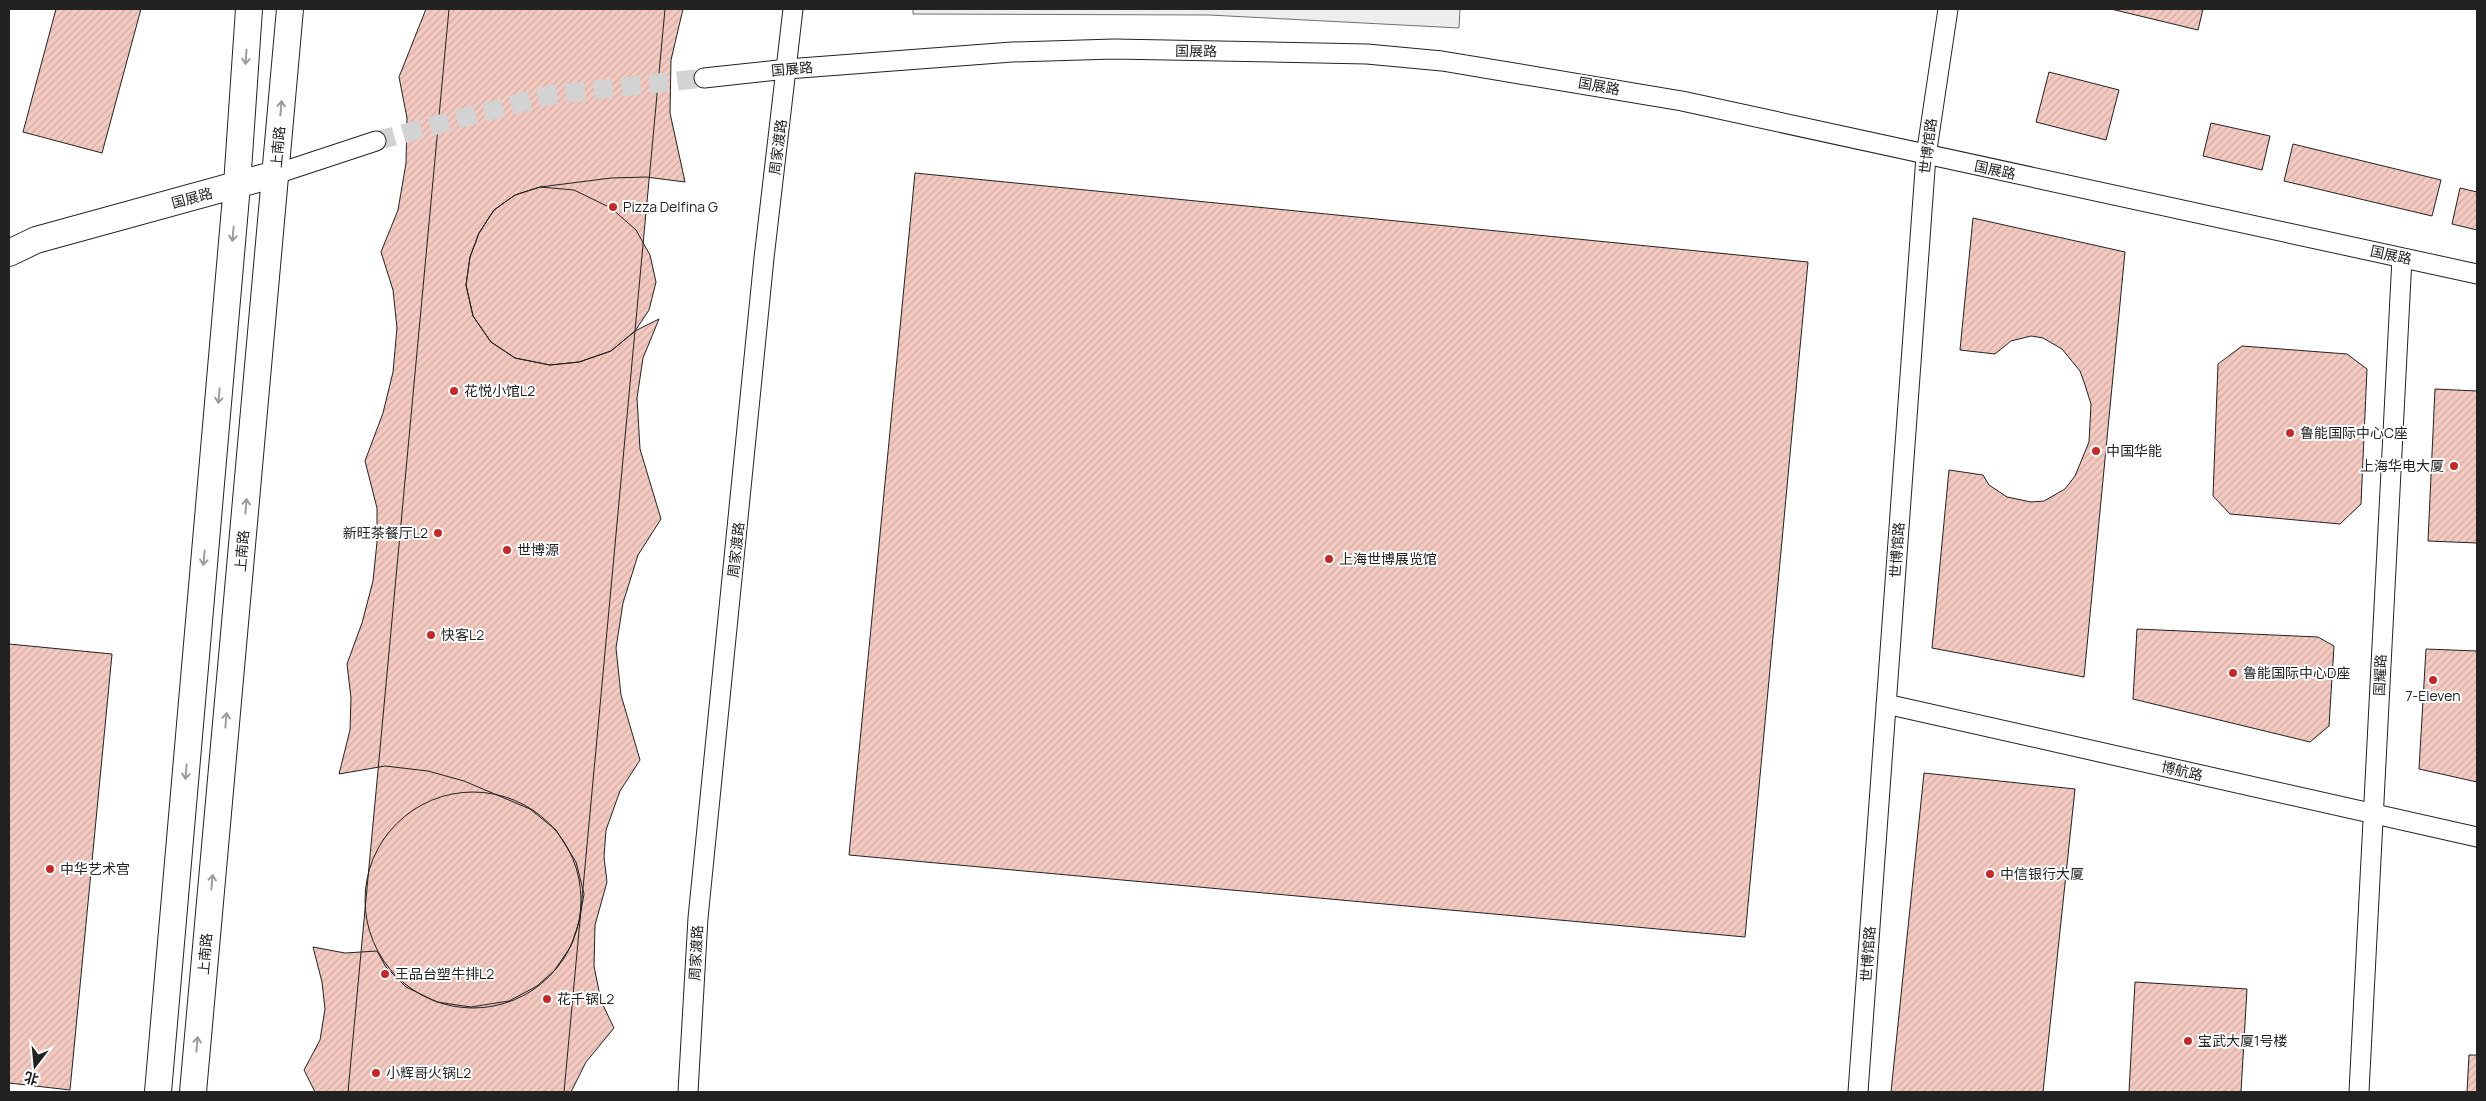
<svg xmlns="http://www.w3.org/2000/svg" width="2486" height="1101" font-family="Manrope,'Noto Sans SC',sans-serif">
<defs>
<pattern id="building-hatch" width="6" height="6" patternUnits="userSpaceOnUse" patternTransform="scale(1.25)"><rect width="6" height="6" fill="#f3c9c0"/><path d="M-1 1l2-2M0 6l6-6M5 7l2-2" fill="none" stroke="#d0aca5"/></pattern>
</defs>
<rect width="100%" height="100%" fill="#fff"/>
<path fill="#ededed" stroke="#6f6f6f" d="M913 9H1460L1459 28 1209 15 913 14Z"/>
<path fill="url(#building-hatch)" stroke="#222" d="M56 9H141L102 153 23 132Z
M426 9H683L671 60 670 113 685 182 646 177 611 178 540 187 515 195 494 210 479 233 470 257 466 285 473 316 491 342 515 358 550 365 579 362 611 351 635 331 659 319 643 358 637 398 640 449 661 519 638 555 623 603 616 648 621 695 640 760 620 791 606 830 604 857 607 882 595 925 594 966 601 1001 614 1028 586 1062 571 1092H315L304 1070 320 1040 325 1009 322 982 313 947 345 953 377 951 386 967 406 987 437 1002 471 1007 509 1001 537 986 554 971 571 946 579 922 584 894 576 862 556 830 530 809 464 781 428 771 385 766 339 774 350 730 351 698 347 664 362 623 373 581 377 542V508L365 461 383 413 393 372 397 328 393 290 381 252 398 210 406 163 407 118 399 77Z
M449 9H665L564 1092H348Z
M2111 9H2203L2198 30Z
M2049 72 2119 90 2106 140 2036 122Z
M2211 123 2270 136 2262 170 2203 156Z
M2293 144 2441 180 2432 216 2284 181Z
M915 173 1808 262 1745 937 849 855Z
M540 187 574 190 611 208 636 230 650 255 656 282 649 310 635 331 611 351 579 362 550 365 515 358 491 342 473 316 466 285 470 257 479 233 494 210 515 195Z
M2460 188 2477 192V230L2452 224Z
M1973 218 2125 252 2084 677 1932 648 1949 470 1983 475 1989 485 2007 497 2031 502 2044 501 2065 489 2075 476 2089 442 2091 404 2085 385 2080 371 2062 349 2043 338 2031 336 2011 341 1995 354 1960 350Z
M2242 346 2347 354 2367 369 2361 504 2340 524 2230 514 2213 496 2218 364Z
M2435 389 2477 391V543L2428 541Z
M2137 629 2318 637 2334 646 2329 726 2310 742 2133 699Z
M9 644 112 654 70 1090 9 1083Z
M2426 649 2477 651V782L2419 769Z
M1924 773 2075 789 2043 1092H1891Z
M365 900a108 108 0 1 1 216 0a108 108 0 1 1-216 0Z
M2135 982 2247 989 2241 1092H2129Z
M2469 1055H2477V1092H2467Z"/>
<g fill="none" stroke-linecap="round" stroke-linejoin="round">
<path stroke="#d3d3d3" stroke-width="19" stroke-dasharray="19 9" stroke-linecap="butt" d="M376 141 550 95 704 78"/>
<defs>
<path id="street" d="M704 78 787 69 1012 52 1114 49 1367 54 1442 61 1682 101 2477 274
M276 174 376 141
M1886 704 2477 837
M688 1092 698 918 764 258 793 9
M1858 1092 1926 156 1948 9
M2359 1092 2402 258"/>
<path id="secondary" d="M9 253 36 240 276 174
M158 1092 237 185 249 9
M193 1092 290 9"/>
</defs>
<use href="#street" stroke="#222" stroke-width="21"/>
<use href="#secondary" stroke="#222" stroke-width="28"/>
<use href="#street" stroke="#fff" stroke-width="19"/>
<use href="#secondary" stroke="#fff" stroke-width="26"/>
</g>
<defs><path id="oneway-shaft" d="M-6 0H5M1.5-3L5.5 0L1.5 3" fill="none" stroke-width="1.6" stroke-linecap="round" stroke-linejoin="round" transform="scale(1.25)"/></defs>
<g stroke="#9c9c9c">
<use href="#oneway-shaft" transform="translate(246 57) rotate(94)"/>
<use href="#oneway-shaft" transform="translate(281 108) rotate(-85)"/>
<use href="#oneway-shaft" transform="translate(233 234) rotate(95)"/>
<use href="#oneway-shaft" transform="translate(219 396) rotate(95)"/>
<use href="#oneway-shaft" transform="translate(246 506) rotate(-85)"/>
<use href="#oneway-shaft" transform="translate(204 558) rotate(95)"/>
<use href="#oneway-shaft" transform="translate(226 720) rotate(-85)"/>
<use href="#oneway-shaft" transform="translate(186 772) rotate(95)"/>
<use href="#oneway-shaft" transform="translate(212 882) rotate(-85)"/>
<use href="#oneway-shaft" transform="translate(197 1044) rotate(-85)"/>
</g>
<g fill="#c62828" stroke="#fff" stroke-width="2">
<circle cx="613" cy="207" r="5"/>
<circle cx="454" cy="391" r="5"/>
<circle cx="2290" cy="433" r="5"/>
<circle cx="2096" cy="451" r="5"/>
<circle cx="2454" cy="466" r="5"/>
<circle cx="438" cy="533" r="5"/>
<circle cx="507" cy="550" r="5"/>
<circle cx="1329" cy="559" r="5"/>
<circle cx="431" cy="635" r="5"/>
<circle cx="2233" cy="673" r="5"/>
<circle cx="2433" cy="680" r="5"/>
<circle cx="50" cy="869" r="5"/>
<circle cx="1990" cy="874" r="5"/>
<circle cx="385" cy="974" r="5"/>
<circle cx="547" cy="999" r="5"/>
<circle cx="2188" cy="1041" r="5"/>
<circle cx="376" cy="1073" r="5"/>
</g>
<g text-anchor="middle" stroke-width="4" stroke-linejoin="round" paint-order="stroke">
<g font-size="14" fill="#222" stroke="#fff">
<text transform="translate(1196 51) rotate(1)" y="5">国展路</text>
<text transform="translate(792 69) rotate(-5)" y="5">国展路</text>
<text transform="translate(1599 86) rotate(10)" y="5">国展路</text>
<text transform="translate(1928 146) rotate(-83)" y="5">世博馆路</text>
<text transform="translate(278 147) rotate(-85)" y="5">上南路</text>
<text transform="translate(778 147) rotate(-83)" y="5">周家渡路</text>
<text transform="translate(1995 170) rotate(12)" y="5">国展路</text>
<text transform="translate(192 198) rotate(-15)" y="5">国展路</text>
<text transform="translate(2391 255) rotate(12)" y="5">国展路</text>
<text transform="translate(736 550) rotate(-84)" y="5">周家渡路</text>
<text transform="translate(1897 550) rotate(-86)" y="5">世博馆路</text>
<text transform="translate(242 551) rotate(-85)" y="5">上南路</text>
<text transform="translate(2380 675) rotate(-87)" y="5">国耀路</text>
<text transform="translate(2182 771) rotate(13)" y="5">博航路</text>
<text transform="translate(696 953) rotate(-87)" y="5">周家渡路</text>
<text transform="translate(205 954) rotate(-85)" y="5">上南路</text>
<text transform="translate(1868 954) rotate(-86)" y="5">世博馆路</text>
</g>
<g font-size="14" fill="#222" stroke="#fff" text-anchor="start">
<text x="623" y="212">Pizza Delfina G</text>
<text x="464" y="396">花悦小馆L2</text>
<text x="2300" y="438">鲁能国际中心C座</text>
<text x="2106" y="456">中国华能</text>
<text x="2444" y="471" text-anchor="end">上海华电大厦</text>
<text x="428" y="538" text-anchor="end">新旺茶餐厅L2</text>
<text x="517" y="555">世博源</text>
<text x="1339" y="564">上海世博展览馆</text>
<text x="441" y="640">快客L2</text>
<text x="2243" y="678">鲁能国际中心D座</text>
<text x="2433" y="701" text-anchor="middle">7-Eleven</text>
<text x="60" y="874">中华艺术宫</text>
<text x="2000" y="879">中信银行大厦</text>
<text x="395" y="979">王品台塑牛排L2</text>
<text x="557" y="1004">花千锅L2</text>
<text x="2198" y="1046">宝武大厦1号楼</text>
<text x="386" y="1078">小辉哥火锅L2</text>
</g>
</g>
<rect width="2486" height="1101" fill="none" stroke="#222222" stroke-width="20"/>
<g transform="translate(35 1066) rotate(196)" stroke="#ffffff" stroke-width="4" paint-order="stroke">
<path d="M0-4L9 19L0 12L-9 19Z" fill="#222222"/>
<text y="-8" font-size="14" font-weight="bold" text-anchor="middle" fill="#222222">北</text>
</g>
</svg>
